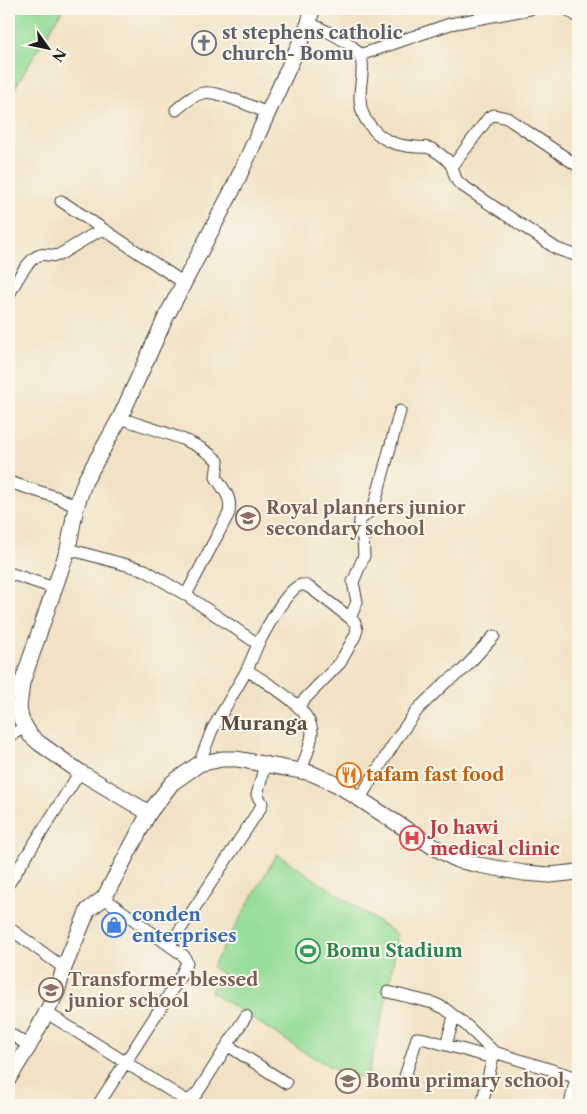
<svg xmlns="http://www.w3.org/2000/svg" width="587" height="1114" font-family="'Libre Caslon Text',serif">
<rect width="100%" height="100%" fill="#fbf7ec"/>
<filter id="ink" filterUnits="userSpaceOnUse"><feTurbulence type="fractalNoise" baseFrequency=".02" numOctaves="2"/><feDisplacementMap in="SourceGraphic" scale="10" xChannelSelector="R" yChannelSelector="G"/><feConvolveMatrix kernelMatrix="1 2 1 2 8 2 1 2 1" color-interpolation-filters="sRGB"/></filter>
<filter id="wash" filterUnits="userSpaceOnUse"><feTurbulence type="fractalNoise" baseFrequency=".0096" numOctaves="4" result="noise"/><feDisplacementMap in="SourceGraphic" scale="20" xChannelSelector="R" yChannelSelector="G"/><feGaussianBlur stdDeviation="1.12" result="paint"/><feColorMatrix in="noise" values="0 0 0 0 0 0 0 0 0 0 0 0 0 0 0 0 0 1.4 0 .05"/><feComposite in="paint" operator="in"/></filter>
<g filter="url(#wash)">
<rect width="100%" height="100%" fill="#f2e2c5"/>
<path fill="#95dd98" stroke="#587c5a" d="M9 9H63L9 97Z
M277 854 398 935 388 992 367 1079 336 1070 306 1053 211 992 221 973 212 967Z"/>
</g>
<g filter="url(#ink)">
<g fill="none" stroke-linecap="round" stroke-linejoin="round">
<defs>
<path id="minor" d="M567 9 578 17
M309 23C322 29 354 42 360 56 368 72 352 97 366 120 379 140 394 146 417 147 423 147 428 147 432 149 439 153 449 160 452 167 455 174 454 179 460 184L557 249 578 256
M360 55 450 24 530 9
M176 110C184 103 193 95 203 93 216 90 253 107 267 113
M452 167 489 117 494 115 507 118 578 166
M61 201 184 283
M9 295C14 285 28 258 40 255 46 253 52 257 59 255L102 229
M120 418C150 429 195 438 218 461L216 477C224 491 232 496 229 513L186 595
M9 482 59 498 76 507
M68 549 145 570 186 595 258 644C266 630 286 589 301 585 305 584 308 587 312 589L350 618 355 623 357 630 355 636 340 663 298 706
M9 573 54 588
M350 618 357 602 353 582 364 556 363 539 359 529 360 520 372 509 375 503 400 411
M247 670C266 683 312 707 312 733 311 746 305 759 301 771
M9 738 11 735 25 727
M199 764 212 730 247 670 258 644
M360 798 398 737 418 709 446 682 463 670 494 636
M9 883 80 772
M9 928 64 968
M170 945 261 807 262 803 257 795 265 764
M388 992 433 1003 444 1008 467 1026 494 1052 578 1078
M47 1013 182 1098 189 1101 198 1092 246 1016
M9 1033 29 1046
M227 1045 286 1083
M446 1045 454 1017
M404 1080 417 1038 425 1039 493 1058
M98 1105 179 979 187 963 184 956 104 898
M482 1105 494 1052
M570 1105 576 1077"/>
<path id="tertiary" d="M149 813 80 772 39 743 30 735 21 719 19 707 22 683 68 549 76 507 85 481 120 418 165 319 233 189 309 23 312 9
M9 1078 29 1046 57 992 64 968 88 910 104 898 149 813 172 783 199 764 222 759H237L311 773 338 785 432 846 457 860 479 865 524 873 550 875 578 872"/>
</defs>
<use href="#minor" stroke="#3c3a35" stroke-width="13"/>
<use href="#tertiary" stroke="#3c3a35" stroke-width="17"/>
<use href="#minor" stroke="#fff" stroke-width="11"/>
<use href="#tertiary" stroke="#fff" stroke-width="15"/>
</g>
</g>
<defs>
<symbol id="church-ring" viewBox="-11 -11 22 22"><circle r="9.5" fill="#fbf7ec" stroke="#6b7280" stroke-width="1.5"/><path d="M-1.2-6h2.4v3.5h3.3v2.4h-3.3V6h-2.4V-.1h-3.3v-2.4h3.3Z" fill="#6b7280"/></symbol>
<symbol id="school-ring" viewBox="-11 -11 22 22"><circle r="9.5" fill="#fbf7ec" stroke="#8d6e63" stroke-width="1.5"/><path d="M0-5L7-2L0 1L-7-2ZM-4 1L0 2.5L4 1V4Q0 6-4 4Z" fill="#8d6e63"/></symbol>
<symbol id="restaurant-ring" viewBox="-11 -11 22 22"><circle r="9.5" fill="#fbf7ec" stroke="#e8710a" stroke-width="1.5"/><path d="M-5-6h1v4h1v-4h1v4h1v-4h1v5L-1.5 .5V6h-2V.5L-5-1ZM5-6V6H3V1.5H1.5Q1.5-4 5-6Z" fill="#e8710a"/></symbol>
<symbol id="hospital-ring" viewBox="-11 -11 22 22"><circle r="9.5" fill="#fbf7ec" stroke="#e0444e" stroke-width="1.5"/><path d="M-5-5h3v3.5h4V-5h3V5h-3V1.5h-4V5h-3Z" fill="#e0444e"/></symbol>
<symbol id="shop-ring" viewBox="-11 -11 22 22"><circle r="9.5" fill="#fbf7ec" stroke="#3f7fe0" stroke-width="1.5"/><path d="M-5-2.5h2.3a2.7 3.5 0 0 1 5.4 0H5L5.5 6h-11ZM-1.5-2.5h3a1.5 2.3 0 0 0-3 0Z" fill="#3f7fe0"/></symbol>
<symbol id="stadium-ring" viewBox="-11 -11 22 22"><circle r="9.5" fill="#fbf7ec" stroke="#2e9e5b" stroke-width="1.5"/><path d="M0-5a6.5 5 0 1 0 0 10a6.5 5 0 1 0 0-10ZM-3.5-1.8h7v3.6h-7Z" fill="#2e9e5b"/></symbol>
</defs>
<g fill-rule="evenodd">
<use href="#church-ring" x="190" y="29" width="28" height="28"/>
<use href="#school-ring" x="234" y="504" width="28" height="28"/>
<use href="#restaurant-ring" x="335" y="761" width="28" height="28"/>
<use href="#hospital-ring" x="398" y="824" width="28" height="28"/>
<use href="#shop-ring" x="100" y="911" width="28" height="28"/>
<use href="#stadium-ring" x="294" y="937" width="28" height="28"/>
<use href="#school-ring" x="37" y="976" width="28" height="28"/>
<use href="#school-ring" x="334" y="1067" width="28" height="28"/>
</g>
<g text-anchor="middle" stroke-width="4" stroke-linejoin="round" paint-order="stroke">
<g font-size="18" font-weight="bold" fill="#5b616d" stroke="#fbf7ec" text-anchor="start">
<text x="222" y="39">st stephens catholic<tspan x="222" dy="21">church- Bomu</tspan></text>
</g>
<g font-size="18" font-weight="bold" fill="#785e54" stroke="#fbf7ec" text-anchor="start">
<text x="266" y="514">Royal planners junior<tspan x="266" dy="21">secondary school</tspan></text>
<text x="68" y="986">Transformer blessed<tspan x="68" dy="21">junior school</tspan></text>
<text x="366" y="1087">Bomu primary school</text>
</g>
<g font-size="18" font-weight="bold" fill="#c56008" stroke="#fbf7ec" text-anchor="start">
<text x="366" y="781">tafam fast food</text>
</g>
<g font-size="18" font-weight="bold" fill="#be3a42" stroke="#fbf7ec" text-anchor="start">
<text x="430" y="834">Jo hawi<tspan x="430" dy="21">medical clinic</tspan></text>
</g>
<g font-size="18" font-weight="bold" fill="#366cbe" stroke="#fbf7ec" text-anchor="start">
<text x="132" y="921">conden<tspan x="132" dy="21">enterprises</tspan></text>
</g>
<g font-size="18" font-weight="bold" fill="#27864d" stroke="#fbf7ec" text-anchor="start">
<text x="326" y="957">Bomu Stadium</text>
</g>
<g font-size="19" font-weight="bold" fill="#5e4c3f" stroke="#fbf7ec">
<text x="264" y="730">Muranga</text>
</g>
</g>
<rect width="587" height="1114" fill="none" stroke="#fbf7ec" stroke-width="30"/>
<g transform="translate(48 48) rotate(123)" stroke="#fbf7ec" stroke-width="4" paint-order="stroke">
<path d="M0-4L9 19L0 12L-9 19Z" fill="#1c1c1c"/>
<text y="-8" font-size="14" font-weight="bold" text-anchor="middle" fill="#1c1c1c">N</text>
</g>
</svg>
